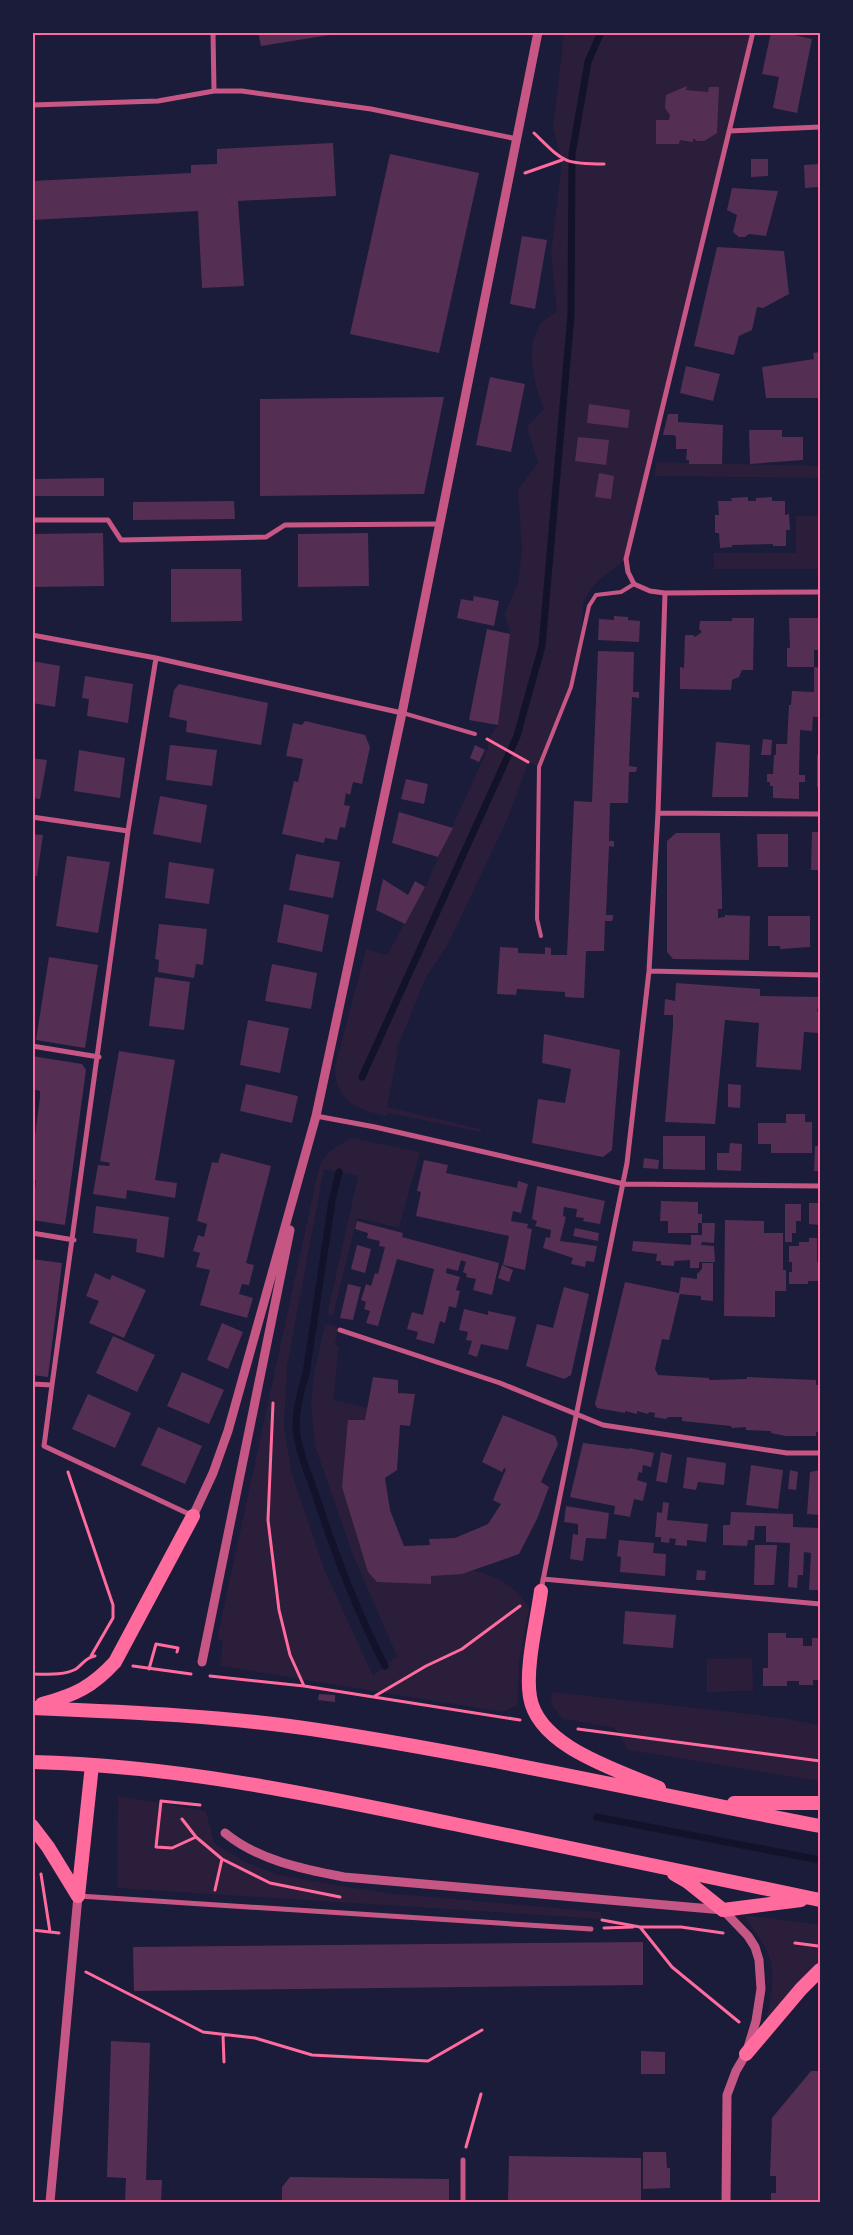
<svg xmlns="http://www.w3.org/2000/svg" width="853" height="2235" font-family="Raleway,sans-serif">
<rect width="100%" height="100%" fill="#1b1b3a"/>
<path fill="#2a1e3b" d="M564 33H753L626 559 599 580 590 590 583 603 581 649 576 669 539 767 530 763 527 766 507 820 447 946 426 977 396 1051 398 1052 387 1107 481 1129V1132L388 1113 386 1116C358 1110 335 1101 335 1067L366 949 387 955 425 887 488 748V739L498 725 510 634 505 613 518 583 522 550 518 490 538 463 527 427 544 409C534 383 525 352 539 326 542 320 552 315 557 311L551 254 562 160 553 129Z
M657 462 820 466V478L654 476Z
M796 516H820V569H714V553H796Z
M352 1138 420 1152 399 1228 357 1218 333 1316 327 1315 358 1176 324 1169 287 1366 284 1426 292 1474 325 1571 373 1676 397 1656 353 1555 315 1446 311 1406 314 1375 325 1324 338 1327 335 1345 339 1346 333 1400 369 1408 374 1485 402 1565C449 1567 502 1563 529 1608L519 1663 517 1705 503 1712 220 1666 223 1641 217 1639 319 1167C326 1151 337 1146 352 1138Z
M752 1658 753 1691 707 1692V1659Z
M552 1692 783 1718 820 1725V1781L628 1750 615 1728 563 1719 551 1704Z
M118 1796 206 1811 214 1843 243 1861 275 1874 328 1884 386 1893 600 1912 602 1919 117 1888Z
M744 1915 820 1925V1962L791 1990 765 2025C770 2001 778 1975 767 1951 761 1939 751 1927 744 1915Z"/>
<g fill="none" stroke-linecap="round" stroke-linejoin="round">
<path stroke="#12122b" stroke-width="7" d="M362 1077 517 736 542 646 571 315 572 154 588 62 601 32
M339 1172 332 1201 306 1374C300 1392 296 1408 296 1426 297 1448 309 1476 316 1496 335 1554 357 1612 385 1666
M597 1817 820 1860"/>
</g>
<path fill="#542f53" d="M258 32H336V34L261 46Z
M771 32H781L812 39 797 113 773 108 779 77 762 74Z
M687 86 686 90 708 92 709 87H719L717 133 704 141H697L693 138V142L680 140 679 144H656V120H669L670 115 665 108 666 95Z
M333 143 336 196 238 201 244 286 202 288 198 211 32 220V181L191 173V165L217 164V149Z
M390 154 479 173 439 353 350 334Z
M751 159H768V176L751 177Z
M820 164V182L818 183V187L805 188 804 165Z
M732 188 778 191 766 236 749 234 745 237H739L733 232 737 215 727 210Z
M522 236 547 240 535 309 510 304Z
M717 247 784 251 789 294 763 308 757 307 752 330 739 336 734 355 694 346Z
M820 352V398H766L762 367 814 359 813 353Z
M686 366 720 374 713 401 680 393Z
M490 377 525 384 511 452 476 445Z
M444 397 424 494 260 496V399Z
M589 404 630 410 628 428 587 423Z
M668 414H678V422L723 425 722 464H689V460H686L687 449H676V437L674 435H663Z
M749 430H782V437H803V460L750 464Z
M578 437 609 440 606 465 575 461Z
M599 473 614 476 611 499 595 497Z
M104 478V496H32V479Z
M748 497V501H756V498L772 497V501H785V515L789 514 790 530H786V546H773V544L732 545V547L720 548 719 533H715V515H719L718 501H732L731 498Z
M234 501 235 519 133 520V502Z
M103 533 104 586 33 587 32 534Z
M368 533 369 586 298 587V534Z
M171 569H241L242 621 171 622Z
M474 596 499 601 494 626 457 618 461 599 473 601Z
M614 616 628 617V620L640 621 639 642 598 640 599 619 614 620Z
M732 618H754L753 670H742L739 677 732 680 731 690 680 689V667L684 668 685 635H693L695 637 702 632 699 629 700 621H732Z
M789 618H820V650H814V667H787V648H790Z
M487 629 510 634 498 725 469 720Z
M598 651 634 652 633 692H639V698L632 697 629 766 637 767 636 772H629L628 803H610L609 841H614V847L609 846 606 915H613V918L612 921H605L604 951H586L584 998 565 997V992L517 989 516 995 497 994 500 947 518 948V953L545 954V947L551 948V955H567L574 801 592 802Z
M32 661 60 666 55 707 32 703Z
M814 667 820 668V717H813L812 731 800 730 799 775H805V782H799V799L773 798V786H770V782H767V774H773L774 755H776V744H787L789 705H791L792 691 814 692Z
M85 676 133 684 128 723 87 716 89 699 82 698Z
M179 684 268 703 261 745 186 732 187 721 169 717 174 690Z
M305 721 365 735 370 747 362 784 353 782 350 795 346 793 344 805 350 806 345 828 340 827 337 840 325 838 324 843 282 834 294 781 298 782 303 759 286 756 293 723 302 725Z
M763 739 772 740 771 755H761Z
M716 742 750 745 748 797H712Z
M170 745 217 750 212 786 166 780Z
M475 745 485 750 479 762 470 758Z
M79 750 125 758 120 798 74 791Z
M817 755H820V787H817Z
M32 758 47 760 40 799 32 798Z
M406 779 428 784 424 804 401 799Z
M160 796 207 805 201 843 153 834Z
M399 812 453 828 438 857 392 843Z
M812 832H820V870H811Z
M676 833H720L722 897V909H718V918L725 917V915L750 916 749 960 673 959 667 952V841Z
M32 834 43 835 37 876H32Z
M757 834H788V867H758Z
M296 854 340 862 333 898 289 890Z
M67 856 110 862 98 933 56 926Z
M169 862 214 869 209 904 165 898Z
M383 879 408 895 415 881 425 887 405 924 376 910Z
M284 904 329 915 322 952 277 942Z
M768 916H810V947L780 949V946H768Z
M159 924 207 929 203 965 196 964 194 978 158 972 159 960 155 959Z
M49 957 98 965 85 1048 36 1040Z
M272 964 317 973 311 1009 265 1001Z
M155 977 190 982 184 1030 149 1026Z
M676 983 760 989V996L820 997 817 1011 820 1013V1045H818V1033L804 1032 801 1070 756 1067 759 1023 725 1020 715 1124 665 1122 673 1026V1015H664L665 999 675 1001Z
M248 1020 289 1028 280 1073 240 1065Z
M544 1034 620 1050 612 1150 603 1157 532 1143 538 1099 565 1103 571 1069 542 1063Z
M119 1051 175 1060 155 1180 177 1183 175 1198 127 1190 126 1199 93 1194 98 1165 109 1166 110 1163 100 1161Z
M32 1056 82 1064 86 1070 65 1225 32 1220 36 1180H32V1159L40 1097V1091L32 1089Z
M246 1084 298 1096 292 1123 240 1111Z
M728 1084 741 1085 740 1108 728 1107Z
M786 1114H805V1122H812V1153H771V1144H758V1123H786Z
M663 1136H705V1170L663 1169Z
M730 1143 742 1144 741 1171 717 1170V1153H729Z
M815 1146H820V1171H814Z
M221 1153 271 1166 246 1263 254 1265 249 1285 242 1284 239 1294 253 1298 247 1318 200 1305 210 1270 196 1267 200 1253 193 1251 198 1235 204 1237 207 1224 197 1221 212 1162 218 1163Z
M644 1158 659 1160 658 1169 643 1168Z
M424 1160 448 1165 446 1173 517 1188 518 1181 528 1184 521 1213 513 1211 511 1221 528 1224 527 1228 532 1229 525 1270 503 1265 509 1236 416 1216 421 1192 417 1191Z
M537 1186 605 1201 600 1224 583 1221 584 1218 576 1217 577 1209 564 1207 563 1216 566 1217 560 1241 597 1246 594 1262 586 1261 585 1267 571 1264 573 1258 543 1248 546 1237 550 1238 551 1230 535 1226 537 1221 532 1219Z
M661 1201 698 1202V1214H702V1223H698V1233H668V1221H660Z
M809 1203H820V1225L809 1224Z
M785 1204H801V1221H796V1233H792V1242H785Z
M96 1206 169 1217 164 1258 136 1252 137 1239 93 1233Z
M725 1220 764 1221V1233H783V1270H786V1291H775V1317L724 1316Z
M357 1221 403 1233 402 1237 499 1263 492 1295 473 1290 476 1279 466 1277 467 1274 463 1272 466 1262 461 1260 458 1271 447 1268 446 1273 460 1277 456 1290 460 1291 456 1308 449 1306 445 1323 440 1321 434 1344 416 1339 418 1332 407 1329 412 1312 423 1315 434 1269 397 1259 378 1326 366 1323 370 1311 364 1309 366 1302 361 1300 366 1284 371 1286 375 1273 378 1274 385 1247 379 1246 380 1241 367 1238 368 1233 355 1229Z
M702 1223H715L714 1243 702 1242 701 1245 714 1246 715 1262H699V1268H690V1260L674 1261V1266L661 1265V1261H656L657 1254 632 1251 633 1241 691 1245V1235H702Z
M575 1228 599 1233 598 1241 573 1236Z
M809 1238H817V1262H820V1281H808V1284H789V1272H792V1262H789V1246H799V1242H809Z
M357 1245 371 1249 365 1273 351 1269Z
M32 1259 62 1263 48 1377 32 1375Z
M702 1263H713V1301L701 1300V1296L680 1294 669 1340 662 1339 655 1369 658 1375 709 1378V1380L747 1379V1377L816 1380V1385H820V1433L816 1432V1436H786L771 1433V1431L746 1430V1427L732 1428 731 1426 682 1421V1417H668L666 1419 654 1417 655 1413 649 1412 648 1414 637 1411V1414L625 1411V1413L597 1408 595 1404 625 1282 679 1293 681 1277 697 1279V1274L702 1269Z
M502 1265 513 1270 509 1282 498 1278Z
M95 1273 110 1280 112 1275 146 1290 124 1338 89 1323 99 1301 86 1296Z
M348 1284 361 1287 353 1320 340 1318Z
M564 1287 589 1294 571 1375 564 1379 526 1366 537 1324 553 1328Z
M464 1309 488 1315V1311L516 1317 508 1350 481 1344 477 1357 468 1354 472 1341 466 1340 468 1332 459 1330Z
M222 1323 243 1332 228 1369 207 1360Z
M113 1336 155 1355 137 1392 96 1373Z
M182 1372 224 1390 209 1424 167 1406Z
M373 1377 398 1380V1393L415 1394 410 1426 400 1425 397 1470 385 1478 390 1510 404 1546 430 1545 429 1539 455 1538 488 1524 501 1504 493 1500 506 1469 504 1468 502 1472 482 1462 503 1415 555 1436 558 1444 541 1482 549 1487 537 1519 519 1554 462 1574 431 1576V1584L377 1582 368 1572 342 1487 348 1420H365Z
M88 1394 131 1413 115 1448 72 1429Z
M158 1427 202 1446 185 1484 141 1465Z
M583 1443 629 1449V1448L654 1453 651 1467 643 1465 642 1473 639 1472 637 1480 647 1483 643 1501 634 1499 630 1517 614 1514 615 1506 570 1497Z
M661 1452 672 1455 667 1483 656 1481Z
M687 1457 726 1463 724 1485 698 1482 696 1490 683 1488Z
M751 1465 783 1470 778 1509 746 1505Z
M790 1470 798 1472 796 1490 788 1489Z
M820 1470V1515L807 1514 810 1472Z
M663 1502 669 1503 667 1520 708 1524 706 1542 687 1540V1546L675 1545 676 1539 670 1538 669 1543 661 1542V1537H655L657 1512 662 1513Z
M566 1506 609 1513 606 1539 586 1538 583 1561 570 1559 573 1534 578 1535V1524L564 1522Z
M731 1512 793 1514V1527L820 1528V1590H809L811 1553 804 1552 803 1575H798L797 1588 788 1587 790 1543 766 1542V1526H755L754 1540H748L747 1546 723 1545V1525H730Z
M619 1540 654 1543 653 1553 666 1554 665 1576 620 1572 621 1557 617 1556Z
M755 1545H777L774 1585H754Z
M697 1570 706 1571 705 1580H696Z
M625 1611 676 1615 673 1648 623 1644Z
M768 1633H786V1638H803V1646H812V1638H820V1680H813V1685H799V1681H787V1686H763V1668H768Z
M319 1694 335 1695V1702L318 1700Z
M643 1942V1985L134 1991 133 1947Z
M111 2041 150 2043 146 2180H162L161 2202H125L126 2178 107 2177Z
M641 2051 665 2052V2074H641Z
M811 2071H820V2202H771V2193H776V2176H770L772 2118Z
M643 2152H666L667 2168H670V2188L643 2189Z
M509 2156 641 2158V2202H508Z
M290 2177 449 2179V2202H282V2187Z"/>
<g fill="none" stroke-linecap="round" stroke-linejoin="round">
<path stroke="#ff6b9d" stroke-width="3" d="M534 133C563 161 562 164 604 164
M525 173 562 160
M487 739 528 762
M273 1403 268 1520 279 1610 290 1655 304 1686
M68 1472 113 1605V1618L91 1656
M133 1666 191 1674
M149 1669 156 1644 178 1648 177 1652
M32 1674C46 1674 63 1676 76 1669 83 1664 86 1657 95 1656
M210 1676 304 1686 520 1720
M375 1696 426 1666 462 1649 520 1606
M578 1729 820 1761
M182 1819 196 1837 222 1859 270 1883 340 1897
M196 1837 172 1848 156 1847 161 1801 200 1805
M41 1874 50 1932
M215 1890 222 1859
M602 1920 640 1927 672 1967 739 2022
M639 1927H681L723 1933
M604 1928 633 1927
M32 1930 59 1933
M795 1943 818 1946
M86 1972 203 2032 255 2038 312 2055 428 2061 482 2030
M223 2035 224 2062
M466 2147 481 2094"/>
<path stroke="#c65784" stroke-width="4" d="M403 713 475 734
M541 936 537 919 539 767 571 687 589 606 596 595 621 592 634 584"/>
<path stroke="#c65784" stroke-width="5" d="M213 32 214 91H242L371 109 517 139
M32 105 158 101 214 91
M729 131 820 127
M32 520H108L121 540 266 537 285 525 440 524
M665 593 820 592
M32 635 156 658 402 713
M658 813 820 814
M32 817 128 831
M649 971 820 975
M32 1046 99 1057
M316 1116 375 1127 624 1184 820 1186
M32 1233 74 1240
M340 1330 500 1383 603 1425 787 1453H820
M32 1384 52 1385 44 1446 191 1515
M52 1385 128 831 156 658
M543 1579 820 1604
M541 1590 627 1163 649 971 658 813 665 593 650 591 634 584 628 572 626 559 753 32
M79 1896 591 1929
M463 2202V2160"/>
<path stroke="#c65784" stroke-width="9" d="M193 1516 213 1473 228 1431 316 1116 402 713 538 32
M202 1662 290 1230
M225 1833C258 1860 302 1869 344 1877L723 1910 748 1936 755 1947 759 1960 761 1989 756 2021 746 2054 736 2071 727 2095 726 2202
M50 2202 78 1896"/>
<path stroke="#ff6b9d" stroke-width="14" d="M541 1591C537 1621 525 1668 530 1697 538 1747 618 1770 659 1788
M42 1704C75 1695 92 1687 115 1662L193 1516
M32 1708C130 1712 228 1716 324 1731 491 1757 655 1794 820 1826
M32 1762C175 1765 315 1795 454 1824 576 1850 698 1874 820 1900
M734 1803H820
M32 1826 48 1847 78 1896
M674 1874 688 1882 723 1910 801 1900
M78 1896 92 1765
M746 2054 801 1989 820 1970"/>
</g>
<rect width="853" height="2235" fill="none" stroke="#1b1b3a" stroke-width="68"/>
<rect x="34" y="34" width="785" height="2167" fill="none" stroke="#ff6b9d" stroke-width="2"/>
</svg>
